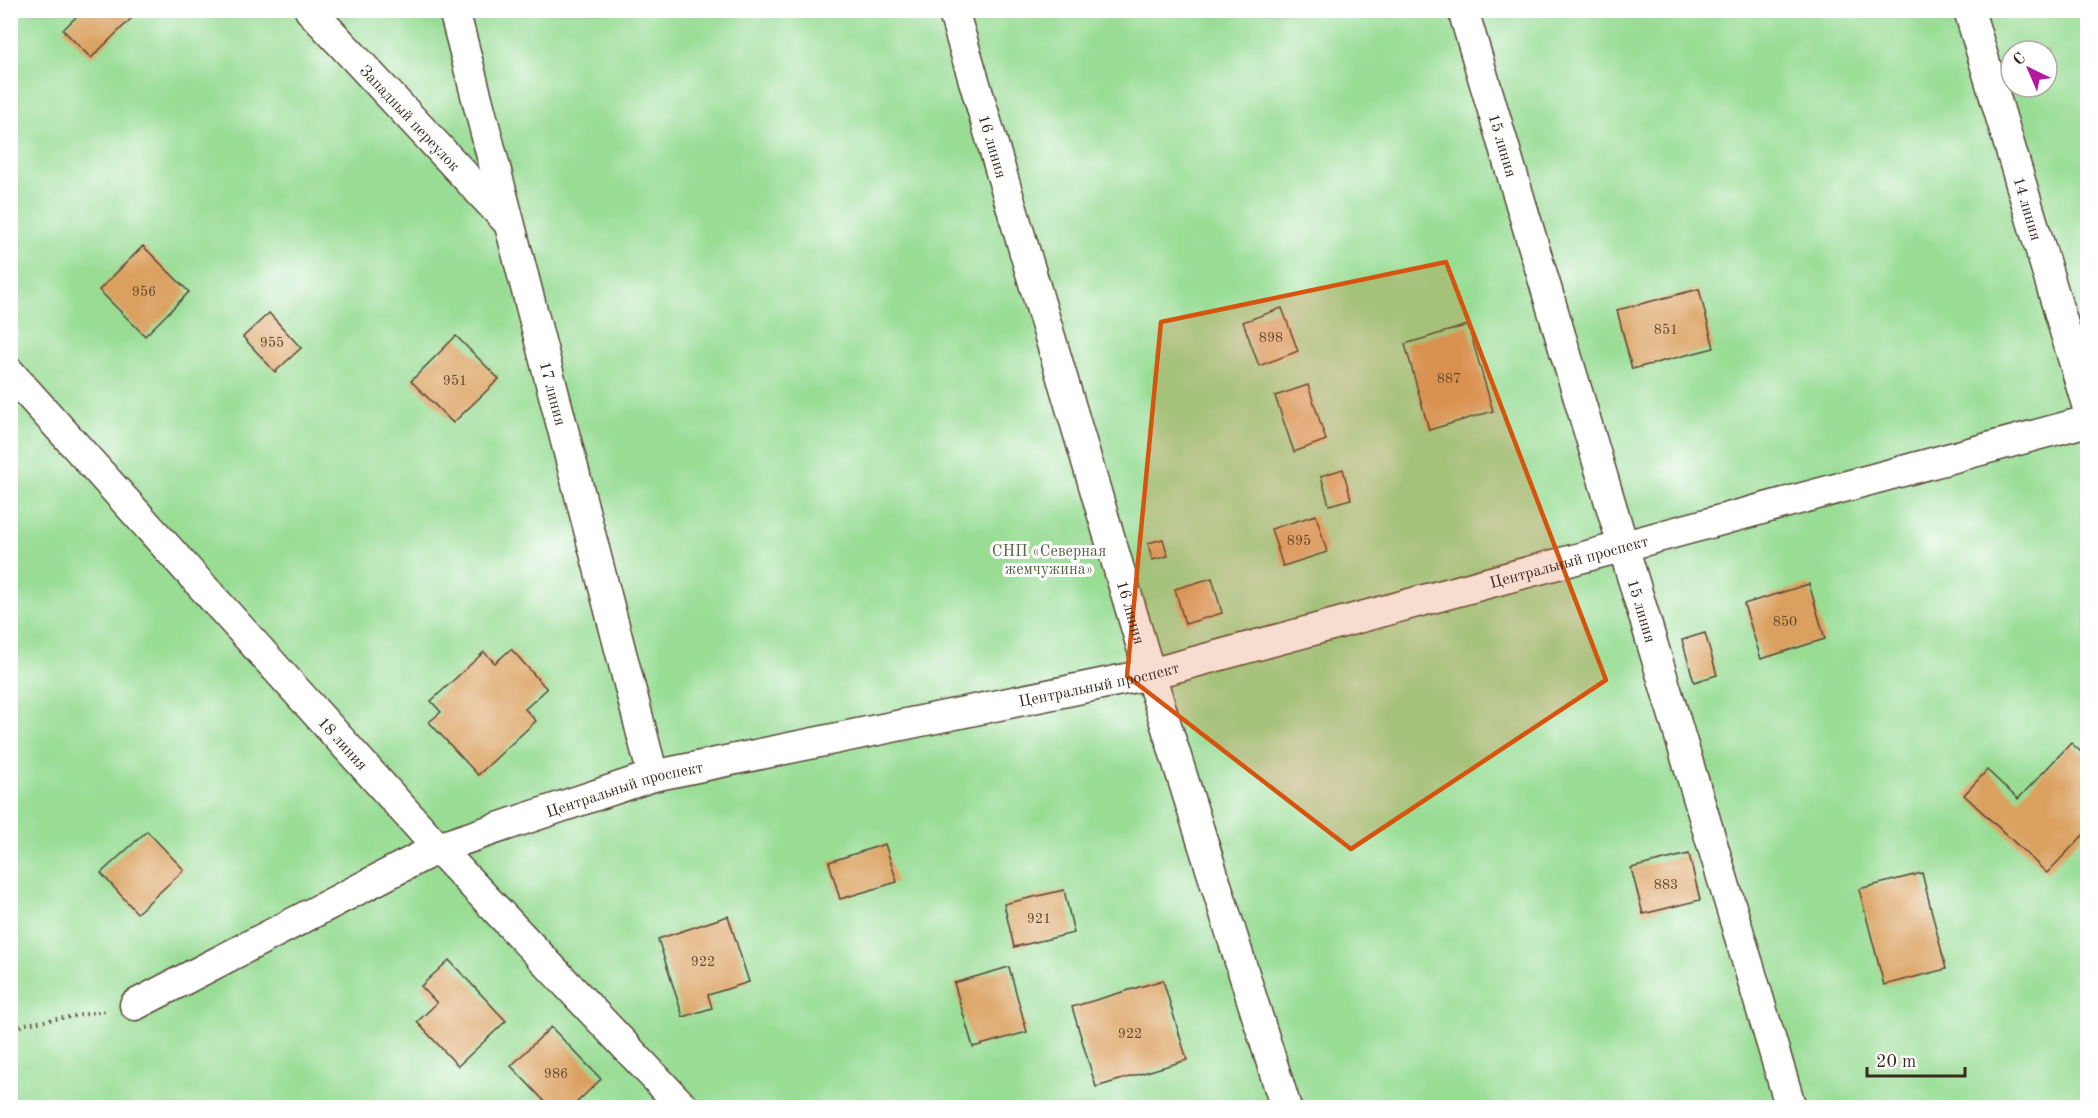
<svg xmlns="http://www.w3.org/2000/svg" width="2098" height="1118" font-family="'Old Standard TT',serif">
<rect width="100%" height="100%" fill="#fff"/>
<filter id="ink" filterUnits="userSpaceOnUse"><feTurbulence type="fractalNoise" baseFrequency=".0167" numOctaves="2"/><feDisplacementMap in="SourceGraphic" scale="12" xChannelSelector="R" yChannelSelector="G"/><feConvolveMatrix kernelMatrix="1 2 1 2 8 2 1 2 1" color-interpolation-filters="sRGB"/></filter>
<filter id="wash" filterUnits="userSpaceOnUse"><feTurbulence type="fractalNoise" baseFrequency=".008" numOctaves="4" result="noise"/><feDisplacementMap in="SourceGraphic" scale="24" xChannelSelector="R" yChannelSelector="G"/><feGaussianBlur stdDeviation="1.35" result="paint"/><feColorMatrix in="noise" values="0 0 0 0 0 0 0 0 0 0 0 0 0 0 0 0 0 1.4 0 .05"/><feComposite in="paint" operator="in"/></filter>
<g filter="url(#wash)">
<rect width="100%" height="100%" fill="#e9e0bd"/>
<path fill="#99dd95" stroke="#6a845a" stroke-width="1.5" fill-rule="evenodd" d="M11 11H2087V1107H11ZM2011 51H2047V87H2011Z"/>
<g id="blocks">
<path fill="#daa05f" d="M83 10H140L91 58 63 30Z
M143 246 189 292 145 336 99 290Z
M1699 289 1714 348 1632 369 1617 310Z
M1282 308 1298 351 1259 366 1243 322Z
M269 313 301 348 275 372 243 337Z
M1468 325 1493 411 1429 430 1405 344Z
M456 336 499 379 453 423 411 381Z
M1308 385 1326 440 1294 452 1275 396Z
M1343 469 1351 499 1329 505 1321 476Z
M1316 515 1327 552 1283 566 1271 529Z
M1163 539 1168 556 1152 560 1148 543Z
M1212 578 1222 613 1185 624 1175 589Z
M1809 584 1825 639 1761 659 1744 604Z
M1705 633 1717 675 1694 682 1682 640Z
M511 649 547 689 525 709 536 721 478 775 429 722 441 712 431 701 484 652 495 663Z
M2071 743 2088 758V830L2047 873 1964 795 1987 770 2018 799Z
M147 831 184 870 137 913 101 873Z
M885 844 897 882 840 899 829 862Z
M1689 854 1700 900 1643 914 1631 868Z
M1922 873 1946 969 1884 985 1859 889Z
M1064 890 1074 933 1014 947 1004 904Z
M728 916 749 982 708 995 712 1008 683 1017 658 939Z
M449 960 506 1021 458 1066 417 1022 437 1003 421 986Z
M1009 967 1027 1032 973 1047 954 983Z
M1163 980 1187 1060 1096 1087 1072 1007Z
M551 1027 601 1079 571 1108H551L511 1066Z"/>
</g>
</g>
<g filter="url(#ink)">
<use href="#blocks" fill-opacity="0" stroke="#554536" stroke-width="1.5"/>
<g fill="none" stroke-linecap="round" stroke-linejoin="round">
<defs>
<g id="minor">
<path id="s1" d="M310 10 509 223"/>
<path id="s2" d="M454 10 653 776"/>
<path id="s3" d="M953 10 1150 674 1286 1108"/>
<path id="s4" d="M1463 10 1791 1108"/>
<path id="s5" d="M1969 10 2088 408"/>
<path id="s6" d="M10 373 438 848 684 1108"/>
<path id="s7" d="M135 1005 438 848 653 776 1150 674 2088 421"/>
</g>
</defs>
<use href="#minor" stroke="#554536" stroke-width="33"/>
<path stroke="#554536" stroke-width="4" stroke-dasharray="1.5 4.5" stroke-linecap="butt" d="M10 1032 26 1024 105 1011"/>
<use href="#minor" stroke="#fff" stroke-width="30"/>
</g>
</g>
<path fill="#d7540e" fill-opacity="0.2" stroke="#d7540e" stroke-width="4.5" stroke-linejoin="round" d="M1446 262 1606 680 1351 849 1127 676 1161 322Z"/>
<g text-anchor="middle" stroke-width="6" stroke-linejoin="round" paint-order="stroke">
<g font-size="14" fill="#63482e">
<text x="144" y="296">956</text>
<text x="1666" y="334">851</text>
<text x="1271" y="342">898</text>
<text x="272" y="347">955</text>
<text x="1449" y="383">887</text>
<text x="455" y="385">951</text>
<text x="1299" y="545">895</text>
<text x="1785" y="626">850</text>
<text x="1666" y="889">883</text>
<text x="1039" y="923">921</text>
<text x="703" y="966">922</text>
<text x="1130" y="1038">922</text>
<text x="556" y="1078">986</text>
</g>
<g font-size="16" fill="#3b2a1e" stroke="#fff">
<text dy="6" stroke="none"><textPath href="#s1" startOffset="147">Западный переулок</textPath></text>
<text dy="6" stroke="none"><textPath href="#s4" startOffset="141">15 линия</textPath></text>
<text dy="6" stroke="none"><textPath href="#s3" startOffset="142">16 линия</textPath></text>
<text dy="6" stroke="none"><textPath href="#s5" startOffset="207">14 линия</textPath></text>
<text dy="6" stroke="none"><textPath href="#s2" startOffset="396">17 линия</textPath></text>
<text dy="6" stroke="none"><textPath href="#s7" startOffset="1509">Центральный проспект</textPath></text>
<text dy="6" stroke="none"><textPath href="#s4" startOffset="627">15 линия</textPath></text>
<text dy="6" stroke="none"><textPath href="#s3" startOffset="628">16 линия</textPath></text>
<text dy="6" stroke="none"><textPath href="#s7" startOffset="1023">Центральный проспект</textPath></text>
<text dy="6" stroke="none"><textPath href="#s6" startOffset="498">18 линия</textPath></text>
<text dy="6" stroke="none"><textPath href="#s7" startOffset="537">Центральный проспект</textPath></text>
</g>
<g font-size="16" fill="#576042" stroke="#fff">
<text x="1049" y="556">СНП «Северная<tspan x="1049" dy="18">жемчужина»</tspan></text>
</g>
</g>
<rect width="2098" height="1118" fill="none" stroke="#fff" stroke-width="36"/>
<g transform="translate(2029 69) rotate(316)"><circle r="28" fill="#ffffff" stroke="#b1aaa5" stroke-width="1.5"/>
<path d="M0-4.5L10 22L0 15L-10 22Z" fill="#b5179e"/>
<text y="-9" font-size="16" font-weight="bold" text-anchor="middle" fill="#3b2a1e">С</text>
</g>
<path d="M1867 1067v9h98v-9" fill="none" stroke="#3b2a1e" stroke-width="3"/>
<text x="1876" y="1067" font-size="18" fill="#3b2a1e" stroke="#ffffff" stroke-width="4.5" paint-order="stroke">20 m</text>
</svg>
